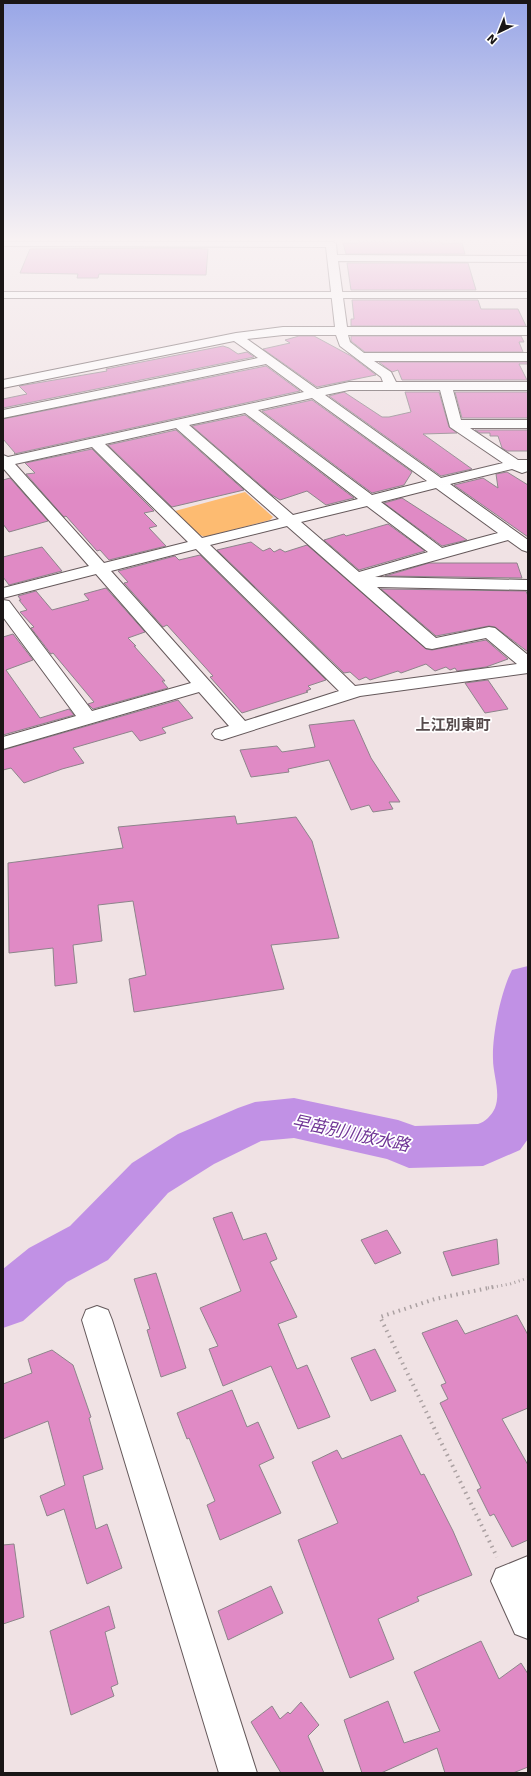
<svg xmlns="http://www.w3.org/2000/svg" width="531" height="1776" font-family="'DejaVu Sans','Noto Sans JP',sans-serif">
<rect width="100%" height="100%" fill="#f0e2e4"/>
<path fill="#fdbb71" d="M245 492 273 517 270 520 205 537 195 533 175 511Z"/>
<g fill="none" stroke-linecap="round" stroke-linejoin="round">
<path fill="#c191e5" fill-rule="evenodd" d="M528 966V1139L520 1150 483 1166 409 1168 387 1159 294 1138 261 1141 214 1164 168 1193 108 1260 67 1282 23 1321 3 1328V1269L29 1248 70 1226 132 1163 178 1134 238 1108 255 1102 294 1098 398 1120 415 1126 478 1124C485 1122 492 1115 495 1108 501 1092 493 1075 493 1059 492 1035 501 991 512 970Z"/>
</g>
<path fill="#e08ac5" stroke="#8e848b" d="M359 242H442V244L462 243 465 254H346L343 243H358Z
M182 248 208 249 206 275 99 274 98 278H77L78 274 20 273 30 249Z
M347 263H468L476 290H351Z
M352 300H478L481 309H518L526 326H351V319H354Z
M299 336H314L351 356 376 375 317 387 263 349 290 343 285 340Z
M351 336H521L524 342H519L523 352H365L351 341Z
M223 346 229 348 238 354 247 352 254 357 3 408V399L27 394 19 386 107 371 106 369Z
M379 362H528V364H519L527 380H402L398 370 392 372Z
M266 366 300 391 14 454 15 453 3 439V419Z
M344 392 382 417H389L411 412 405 392H439L449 427 457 433 423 434 472 469 441 476 329 396Z
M455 392H528V418H462Z
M312 400 412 472 404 485 372 493 262 411Z
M245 415 354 498 326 505 307 491 280 500 272 495 192 426Z
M176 430 244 490 172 507 108 445Z
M475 430H528V451H507L502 448 498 436H490V433H480Z
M92 449 154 511 144 513 157 526 149 528 166 546 109 560 100 550 97 551 66 516 64 517 26 474 35 473 25 463Z
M507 472 528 485V537L454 485 483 478 498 488 496 474Z
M10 478 48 521 9 532 3 524V480Z
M402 498 467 540 442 546 384 503Z
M388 524 425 551 359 570 324 540 344 534 346 536Z
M251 542 263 551 270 548 274 552 280 549 285 552 307 545 426 649 432 650 486 640 508 659 486 667 457 671 455 668 450 670 446 667 435 671 426 664 401 673 398 671 370 680 366 677 359 680 350 672 344 673 217 550Z
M42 547 62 571 9 585 3 577V557Z
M200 555 326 680 308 686 311 689 306 691 308 692 242 713 210 677 213 676 167 625 163 627 124 583 128 582 118 571 175 556 179 560Z
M429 563H517L522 578 385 576Z
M106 588 145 632 128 638 136 646H134L165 681H162L168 688 93 709 88 704 94 702 53 653 51 654 31 628 34 627 20 612 27 610 19 600H21L18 596 36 591 52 610 89 600 84 594Z
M381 589 526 591 528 596V652L495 627 489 626 436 636Z
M13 634 33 660 6 670 40 718 69 709 74 715 3 735V637Z
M488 680 508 709 485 713 465 683Z
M178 700 193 718 162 728 166 733 140 741 132 731 73 748 84 763 62 769 24 783 11 768 3 770V750Z
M354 720 371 758 400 802H389L393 809 373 812 369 805 351 810 329 760 288 769 289 772 251 777 240 750 277 746 282 752 315 747 309 725Z
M235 816 237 824 296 817 312 841 339 938 271 945 284 989 134 1012 129 979 146 975 133 901 98 905 102 941 73 945 77 983 55 986 53 948 9 953 8 863 123 848 118 827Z
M232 1212 243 1240 266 1233 277 1259 270 1262 297 1317 278 1324 297 1369 307 1365 330 1417 298 1429 271 1366 223 1386 209 1349 218 1346 200 1308 241 1291 213 1218Z
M387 1230 401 1253 375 1264 361 1240Z
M497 1239 499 1264 452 1276 443 1252Z
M156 1273 186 1368 161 1377 147 1330 150 1329 134 1279Z
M517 1315 528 1335V1408L502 1419 528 1465V1540L512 1547 494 1514 490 1516 477 1490 481 1488 440 1403 448 1399 441 1385 446 1383 422 1333 457 1320 465 1334Z
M375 1349 396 1391 371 1401 351 1358Z
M52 1350 73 1365 91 1417 89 1418 103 1469 83 1476 96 1529 107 1524 122 1568 87 1584 64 1509 47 1516 40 1496 65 1485 48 1421 3 1439V1384L32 1373 28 1359Z
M232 1390 247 1427 258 1422 274 1458 259 1465 281 1513 220 1540 207 1505 215 1501 189 1438 187 1439 177 1413Z
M401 1435 421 1475 424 1474 453 1531 472 1575 417 1597 419 1601 378 1619 394 1659 350 1678 298 1540 338 1523 312 1462 337 1450 342 1459Z
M14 1544 24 1617 3 1624V1545Z
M271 1586 283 1613 228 1640 218 1611Z
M109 1606 115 1628 105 1632 118 1684 111 1687 114 1696 71 1715 50 1631Z
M481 1641 499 1679 521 1663 528 1674V1767L513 1773H445L437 1748 381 1773H362L344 1720 388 1701 404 1743 440 1731 414 1672Z
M301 1702 319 1725 308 1736 324 1773H281L251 1722 272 1706 280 1719 288 1712 290 1714Z"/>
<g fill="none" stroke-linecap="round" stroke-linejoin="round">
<defs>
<path id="street" d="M3 242H333L336 244 337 255 528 256V262L338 261 347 327H528V335H348L350 342 364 353H528V361H374L391 372 396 382H528V390H453L461 420H528V428H470L518 460H528V471L522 473 512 469 450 484 528 540V552L522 550 508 540 375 577 528 580V590L377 587 436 638 489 627 495 628 528 655V673L360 696 222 740 215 738 212 734 215 730 229 726 199 692 3 749V737L76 716 3 617V600L9 601 92 711 191 683 96 574 3 598V588L89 566 3 468V455L8 457 304 392 266 364 3 418V410L258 358 234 341 3 388V380L236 333 283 327H335L326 247 3 246ZM283 335H336L340 346 381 377 383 382H349L317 389 247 339ZM349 390H440L450 427 503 463 441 478 325 395ZM312 398 427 481 372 495 258 410ZM245 413 358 499 293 515 189 425ZM176 428 279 519 202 538 105 444ZM92 447 188 542 104 563 15 464ZM436 488 498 533 442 548 381 502ZM367 506 428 552 359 572 301 522ZM287 526 426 648 432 649 486 638 517 664 355 686 210 545ZM196 549 339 691 245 721 111 571Z
M97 1306 108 1310 112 1320 257 1773H219L82 1320 86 1310Z
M528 1556V1639L515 1634 491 1581 496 1569Z"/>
<path id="secondary" d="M3 292H528V298H3Z"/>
</defs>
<use href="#street" stroke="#65595b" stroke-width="2"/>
<use href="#secondary" stroke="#65595b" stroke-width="2"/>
<path stroke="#aba1a2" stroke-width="3" stroke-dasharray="1 3.5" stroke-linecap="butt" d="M488 1288 510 1284 528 1278"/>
<path stroke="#aba1a2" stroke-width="4" stroke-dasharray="1.5 4.5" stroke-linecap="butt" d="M493 1287 435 1299 380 1317 497 1557"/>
<use href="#street" fill="#fff" fill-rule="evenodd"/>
<use href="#secondary" fill="#fff" fill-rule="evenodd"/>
</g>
<linearGradient id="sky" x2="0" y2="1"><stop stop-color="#98a6e7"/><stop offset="0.49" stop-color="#f8f2f3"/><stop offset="1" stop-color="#f8f2f3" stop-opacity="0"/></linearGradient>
<rect width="531" height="490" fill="url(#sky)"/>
<g text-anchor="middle" stroke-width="3.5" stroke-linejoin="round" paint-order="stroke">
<g font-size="15" font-weight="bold" fill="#554a4b" stroke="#fff">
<text x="453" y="730">上江別東町</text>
</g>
<g font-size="17" font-style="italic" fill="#703596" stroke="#fff">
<text transform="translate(351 1133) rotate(12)" y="6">早苗別川放水路</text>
</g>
</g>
<rect width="531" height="1776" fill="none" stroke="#1a1616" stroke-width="8"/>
<g transform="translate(499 32) rotate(223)" stroke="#ffffff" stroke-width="3" paint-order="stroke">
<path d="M0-3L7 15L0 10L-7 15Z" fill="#1a1616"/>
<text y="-6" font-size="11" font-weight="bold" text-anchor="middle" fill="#1a1616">N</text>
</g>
</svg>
